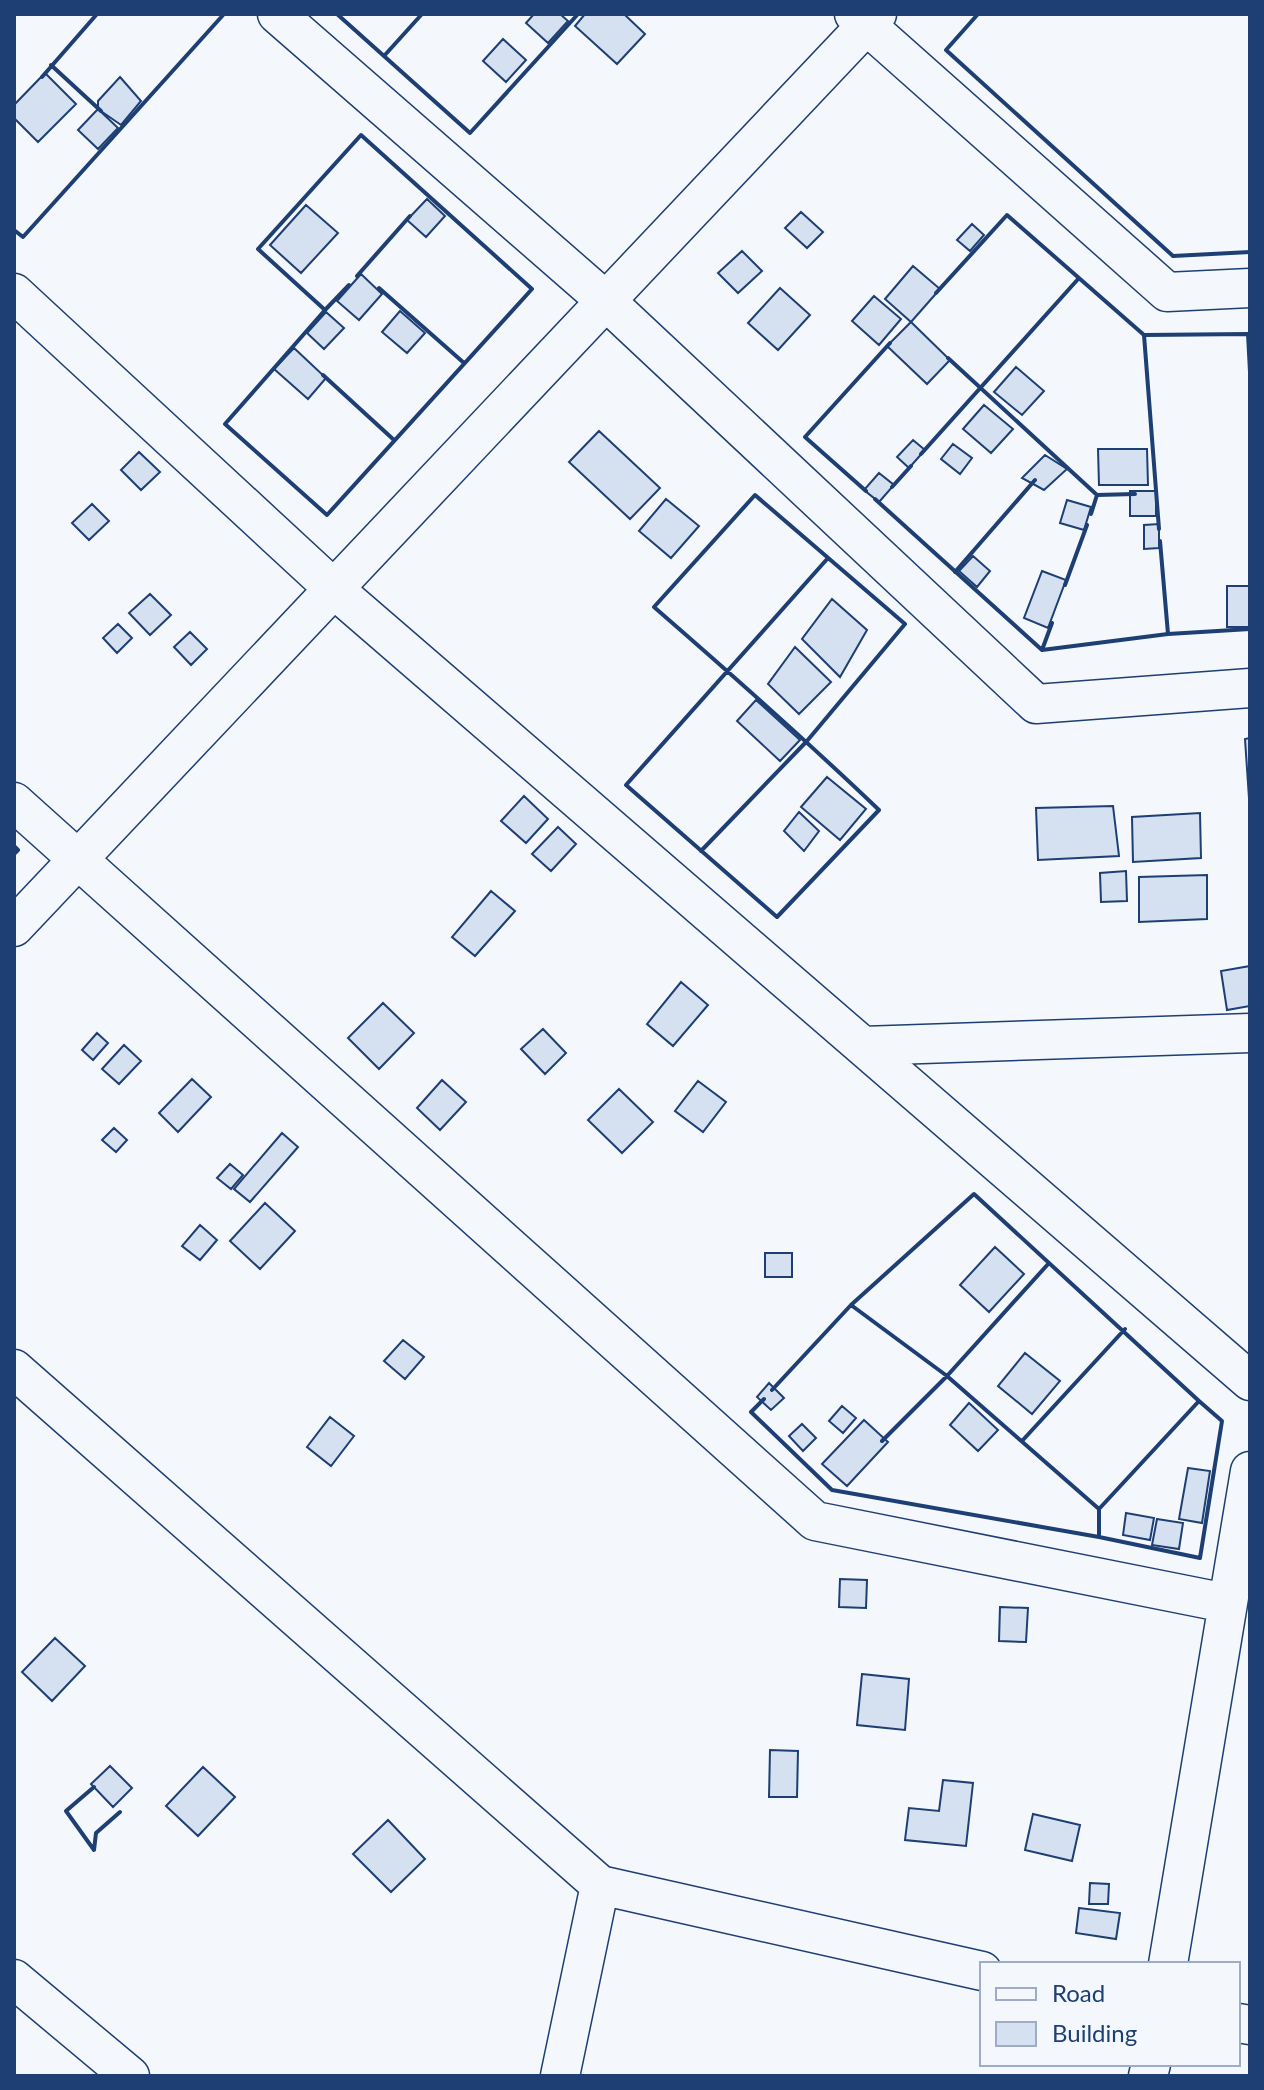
<svg xmlns="http://www.w3.org/2000/svg" width="1264" height="2090" font-family="Lato,sans-serif">
<rect width="100%" height="100%" fill="#f4f7fb"/>
<path fill="#d5e0f0" stroke="#1d3f73" stroke-width="2" d="M534 14H560L568 21 548 43 526 23Z
M585 14H624L645 34 617 64 575 26Z
M503 39 526 60 506 82 483 61Z
M45 73 76 104 38 142 14 118V105Z
M120 77 141 101 121 125 98 109V101Z
M98 109 118 128 98 149 78 130Z
M427 199 445 216 426 237 407 220Z
M306 205 338 233 301 273 270 245Z
M801 212 823 232 807 248 785 228Z
M972 224 984 235 970 251 957 240Z
M742 251 762 271 738 293 718 273Z
M913 266 940 289 911 322 885 299Z
M361 274 382 294 359 320 337 301Z
M780 288 810 315 778 350 748 323Z
M874 296 901 319 879 345 852 321Z
M400 311 425 333 407 353 382 332Z
M326 312 344 328 324 349 307 333Z
M911 322 950 360 927 384 887 346Z
M294 348 326 378 308 399 274 369Z
M1016 367 1044 391 1022 415 994 392Z
M984 405 1013 429 991 453 963 429Z
M599 431 660 488 630 519 569 462Z
M913 440 925 450 909 468 897 457Z
M953 444 972 458 960 474 941 459Z
M1098 449H1147L1148 485H1099Z
M139 452 160 472 141 490 121 470Z
M1045 455 1067 469 1044 490 1022 478Z
M879 473 894 485 879 502 864 490Z
M1130 491H1156V516H1130Z
M666 499 699 526 671 558 639 531Z
M1067 500 1091 507 1084 530 1060 523Z
M92 504 109 521 89 540 72 523Z
M1159 524V548L1144 549V525Z
M973 556 990 571 977 587 959 571Z
M1042 571 1066 580 1048 628 1024 618Z
M1227 586H1250V627H1227Z
M150 594 171 615 150 635 129 613Z
M832 599 867 630 840 677 802 639Z
M118 624 132 638 117 653 103 638Z
M190 632 207 649 191 665 174 647Z
M795 647 831 682 799 714 768 684Z
M756 700 800 740 780 761 737 721Z
M1250 738V813L1245 739Z
M827 777 866 809 840 840 801 807Z
M524 796 548 819 526 843 501 821Z
M1113 806 1119 856 1038 860 1036 808Z
M799 812 819 831 804 851 784 831Z
M1200 813 1201 858 1133 862 1132 817Z
M558 827 576 844 551 871 532 854Z
M1126 871 1127 901 1101 902 1100 873Z
M1207 875V919L1139 922V877Z
M491 891 515 911 475 956 452 937Z
M1250 966V1006L1227 1010 1221 971Z
M681 982 708 1005 673 1046 647 1024Z
M383 1003 414 1033 379 1069 348 1038Z
M543 1029 566 1053 545 1074 521 1049Z
M97 1033 108 1043 93 1060 82 1050Z
M124 1045 141 1061 119 1084 102 1069Z
M192 1079 211 1097 178 1132 159 1113Z
M442 1080 466 1102 440 1130 417 1108Z
M698 1081 726 1102 703 1132 675 1111Z
M619 1089 653 1122 622 1153 588 1120Z
M114 1128 127 1140 116 1152 102 1140Z
M282 1133 298 1147 250 1202 234 1189Z
M230 1164 243 1175 231 1189 217 1178Z
M265 1203 295 1231 260 1269 230 1241Z
M200 1225 217 1240 200 1260 182 1246Z
M995 1247 1024 1274 989 1312 960 1285Z
M765 1253H792V1277H765Z
M403 1340 424 1357 405 1379 384 1361Z
M1025 1353 1060 1381 1032 1414 998 1386Z
M769 1383 784 1398 771 1410 757 1397Z
M969 1403 998 1430 978 1451 950 1425Z
M842 1406 856 1418 843 1433 829 1421Z
M330 1417 354 1436 331 1466 307 1447Z
M864 1420 888 1442 847 1486 822 1464Z
M802 1424 816 1438 803 1451 789 1436Z
M1188 1468 1210 1471 1202 1523 1179 1519Z
M1126 1513 1154 1518 1150 1540 1123 1535Z
M1157 1519 1183 1523 1179 1549 1152 1545Z
M840 1579 867 1580 866 1608 839 1607Z
M1000 1607 1028 1608 1026 1642 999 1641Z
M55 1638 85 1666 52 1701 22 1672Z
M862 1674 909 1679 905 1730 857 1725Z
M770 1750 798 1751 797 1797H769Z
M110 1766 132 1788 113 1807 91 1784Z
M203 1767 235 1797 198 1836 166 1806Z
M943 1780 973 1783 966 1846 905 1840 909 1808 939 1811Z
M1033 1814 1080 1825 1072 1861 1025 1850Z
M388 1820 425 1859 391 1892 353 1854Z
M1090 1883 1109 1884 1108 1904H1089Z
M1079 1908 1120 1913 1116 1939 1076 1933Z"/>
<g fill="none" stroke-linecap="round" stroke-linejoin="round">
<defs>
<path id="minor" d="M277 14 606 301 1036 704 1250 688
M854 14 1167 292 1250 288
M14 293 334 589 1250 1381
M14 802 815 1521 1226 1603
M14 927 877 14
M863 1046 1250 1033
M14 1369 600 1885 982 1971
M1168 1964 1250 1471
M14 1979 130 2076
M1238 2023 1250 2025
M560 2076 600 1885
M1148 2076 1151 2064"/>
</defs>
<use href="#minor" stroke="#1d3f73" stroke-width="41"/>
<use href="#minor" stroke="#f4f7fb" stroke-width="38"/>
<path stroke="#1d3f73" stroke-width="4" d="M337 14 470 133 578 14
M978 14 946 50 1173 256 1250 252
M384 56 422 14
M51 65 101 111
M42 77 97 14
M361 135 532 289 327 515 225 424 325 310 258 249Z
M14 230 23 237 224 14
M357 276 410 216
M379 288 464 363
M936 293 1007 215 1144 335
M325 310 349 285
M948 358 1097 495 1135 494
M323 375 394 440
M921 454 1079 278
M892 487 911 466
M866 491 805 437 890 343
M875 499 1042 650 1168 634
M1091 514 1097 495
M1159 529 1144 335 1248 334 1250 372
M1160 541 1168 634 1250 629
M955 572 1035 480
M1065 585 1087 525
M1042 650 1052 623
M14 846 18 850 14 854
M701 851 807 741 905 624 755 495 654 607C730 673 806 740 879 810L777 917 626 785 828 558
M974 1194 1199 1401 1099 1509 947 1376 851 1305Z
M772 1390 851 1305
M764 1399 751 1412 832 1490 1099 1537V1509
M882 1441 947 1376 1049 1263
M1022 1441 1125 1329
M1099 1537 1200 1558 1222 1421 1199 1401
M94 1787 66 1811 94 1850 96 1833 120 1812"/>
</g>
<rect width="1264" height="2090" fill="none" stroke="#1d3f73" stroke-width="32"/>
<rect x="980" y="1962" width="260" height="104" fill="#f4f7fb" stroke="#9eadc5" stroke-width="2"/>
<rect x="996" y="1988" width="40" height="12" fill="#f4f7fb" stroke="#9eadc5" stroke-width="2"/>
<text x="1052" y="2002" font-size="24" fill="#1d3f73">Road</text>
<rect x="996" y="2022" width="40" height="24" fill="#d5e0f0" stroke="#9eadc5" stroke-width="2"/>
<text x="1052" y="2042" font-size="24" fill="#1d3f73">Building</text>
</svg>
